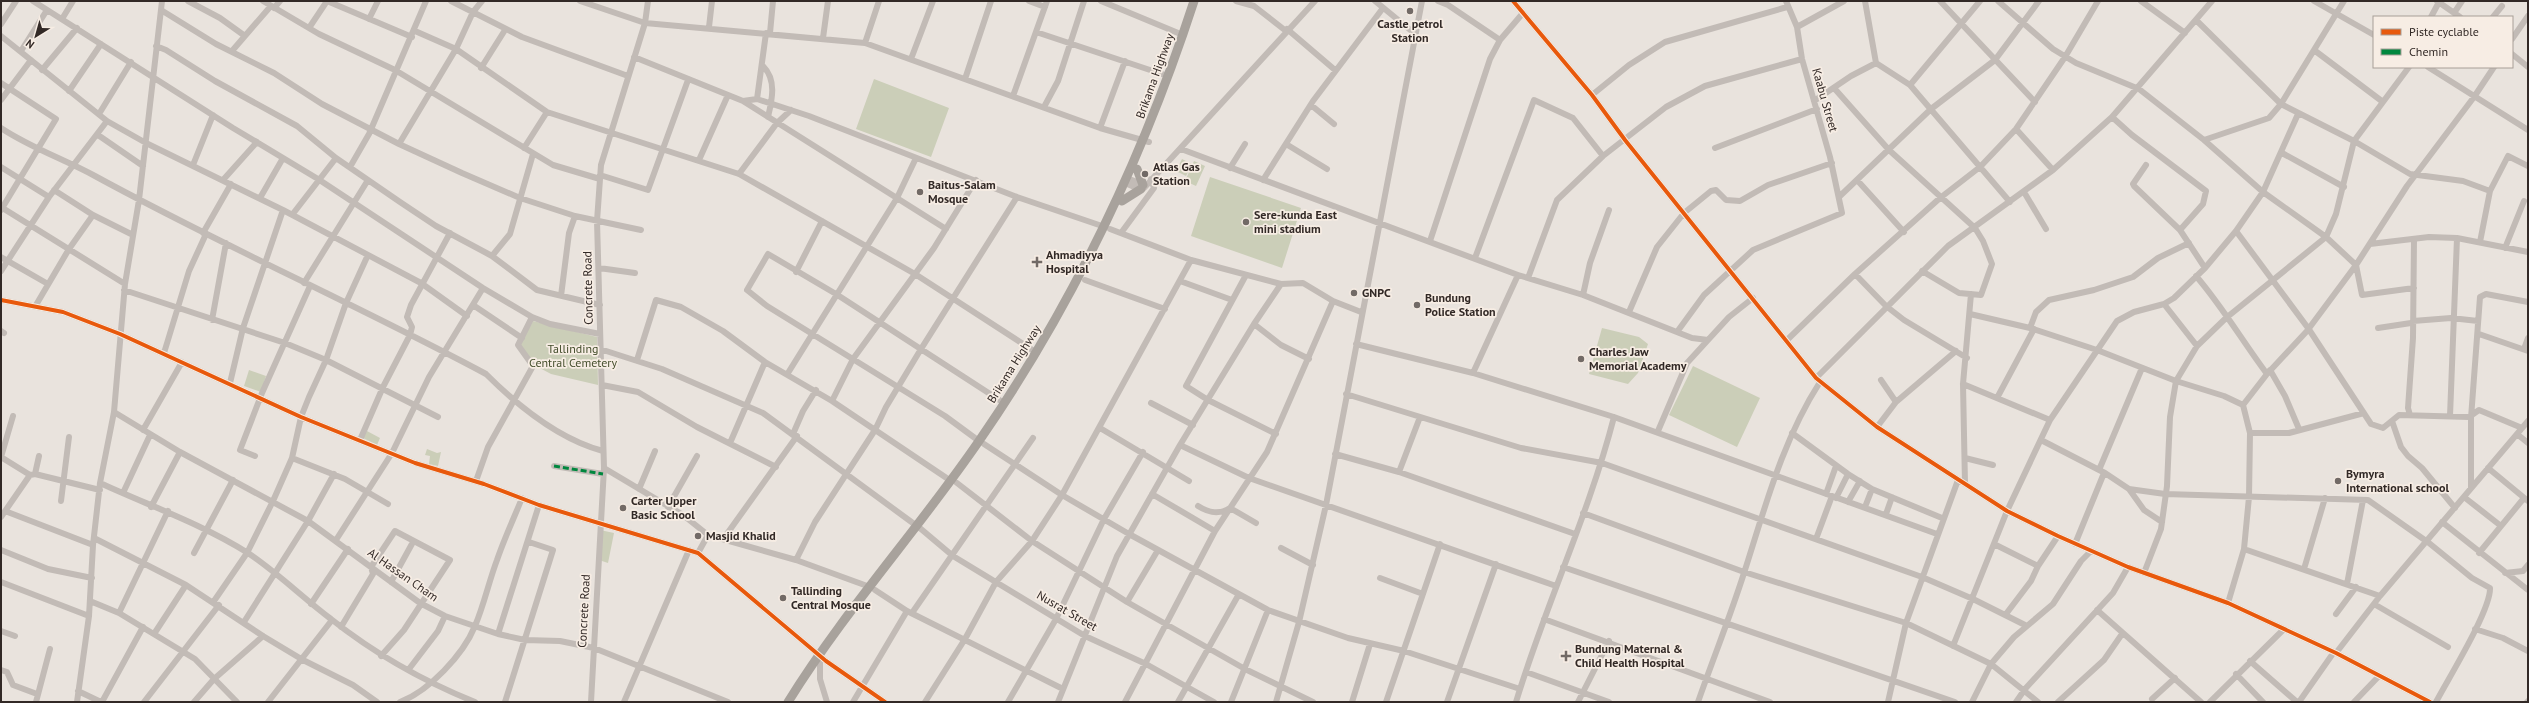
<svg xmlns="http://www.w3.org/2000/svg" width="2529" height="703" font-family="'PT Sans',sans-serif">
<rect width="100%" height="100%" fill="#e9e3dd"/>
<path fill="#cbceb8" d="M874 79 949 108 931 157 856 129Z
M1182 159 1192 164 1186 176 1176 171Z
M1194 161 1205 166 1196 186 1185 181Z
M1210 177 1301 208 1282 268 1191 236Z
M533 321 597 337 598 385 551 374 536 366 520 345Z
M1602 328 1639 337 1648 344 1638 373 1628 384 1589 374Z
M1693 366 1760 398 1737 447 1669 415Z
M249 370 266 376 261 392 244 386Z
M367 431 380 438 377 445 363 438Z
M427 449 437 453 441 452 438 466 429 464 430 456 425 455Z
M600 530 614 533 608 563 599 560Z"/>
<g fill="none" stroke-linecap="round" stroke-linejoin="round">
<path stroke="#c2bbb6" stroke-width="6" d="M33 1 233 128 318 179 483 288 532 317 550 324 600 334
M188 1 220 18 245 36
M263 1 319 34 395 70 553 165 600 179
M327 1 412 37
M451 1 522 37 628 76
M580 1 645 23 865 43 1100 128 1149 142
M1029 1 1045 7
M1101 1 1183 35
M1236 1 1254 6 1286 31
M1375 1 1414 33
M1438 1 1448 5 1500 40
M1513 1 1592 95 1625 140 1816 378 1877 427 2007 511 2058 536 2128 567 2228 603 2336 653 2430 702
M1865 1 1876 63
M1940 1 2035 102
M1998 1 2053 49 2076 63 2139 89 2204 140 2263 192 2326 237 2336 214 2354 141 2409 67
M2141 1 2185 33
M2314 1 2374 35
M2437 1 2460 17
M274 8 280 1
M161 10 216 44 274 73 322 104 399 144 462 173 520 198 575 216 641 230
M2454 13 2462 1
M2431 17 2439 2
M2493 17 2502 6
M62 19 73 1
M369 19 378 1
M2196 20 2281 104 2354 141 2410 174 2463 181 2490 191
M1 24 16 1
M709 27 712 1
M1797 27 1844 1
M309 28 327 1
M1287 29 1335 70
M415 31 456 49 547 112 739 174 915 274 1037 353
M1036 32 1168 76
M770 33 773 1
M1 36 107 121 146 143 283 210 421 283 467 316
M823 38 828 1
M2512 39 2528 16
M865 43 879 1
M156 46 166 50 215 81 297 126 336 158 400 202 436 226 492 256 537 290 600 305
M2314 50 2383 102
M21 51 47 10
M232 51 270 7
M2512 54 2528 67
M634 57 743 101 757 99 809 116 1017 197 1105 227
M911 59 933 1
M763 66C777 80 772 100 768 117
M2428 67 2528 130
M481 68 505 30
M42 70 77 28
M965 79 991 1
M1 83 56 119 1 210
M1910 85 1980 1
M1834 88 1889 150 1975 228 1983 241 1992 264 1981 295 1959 293 1922 271
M69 91 101 44
M1592 95 1629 65 1665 42 1787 7
M1013 96 1047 1
M757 99 766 33
M1 100 31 60
M743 101 946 229
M1814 101 1851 76 1876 63 1910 85 2010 202
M1311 105 1334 124
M1044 107 1058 81 1084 1
M99 114 131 62
M2112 117 2132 135 2206 191 2203 204 2180 230
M1 128C31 148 64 159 95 176 223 246 357 305 486 374 518 406 558 439 603 451
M1100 128 1125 61
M2016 129 2053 170
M98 135 143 166
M2204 140 2269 118 2281 104 2344 1
M399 144 456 49 473 12 482 1
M1286 144 1327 169
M524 148 547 112
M1715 148 1817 109
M1181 149 1518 275 1583 295 1692 338 1708 340
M2282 153 2344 187
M699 160 728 95
M193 165 213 115
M2146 165 2133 184 2134 186 2180 230 2205 268
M1 167 49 197
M350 167 369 134 426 1
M1230 168 1245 144
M739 174 777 123 791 110
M600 175 648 190 688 80
M1127 178 1144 185
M223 180 257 142
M1263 180 1313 101 1383 8
M1857 180 1904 232
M1125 183 1139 189 1144 188 1315 1
M54 190 93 215 133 235
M2024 192 2046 229
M1840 196 1931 109 1995 60 2039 1
M260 198 283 158
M1 207 125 284
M292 215 336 158
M1110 229 1191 260 1281 284
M2236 231 2308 328 2371 424 2383 428 2399 415 2469 417 2479 410 2522 428
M203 233 231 184
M1121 233 1154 188 1151 179
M1430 241 1490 59 1500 40 1523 13
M2480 242 2490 191 2508 156 2528 166
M2370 244 2429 237 2457 238 2528 252
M2505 248 2524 201
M492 256 510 234 533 154
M1 257 48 284
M1475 258 1534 100 1573 118 1603 156
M599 268 635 273
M1 271 49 197 107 121
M796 272 822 221
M1855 274 1886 306 1904 320 1967 358
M1246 275 1186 386 1208 400 1276 434
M2196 276C2222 306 2243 342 2267 374L2243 405
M1528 278 1557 200 1603 156 1666 107 1705 86 1802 59
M1085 280 1165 309
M1180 281 1232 300
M304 283 368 180
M124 290 285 343 326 360 438 417
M1583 295 1590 263 1609 210
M561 296 569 233 575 216
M1 300 63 312 120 334 301 417 415 463 484 484 539 505 698 553 826 661 885 702
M2164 304 2197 346
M36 305 69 249 93 215
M473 305 522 338
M1629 312 1657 247 1684 213 1711 191 1716 190 1726 200 1740 201 1768 185 1832 163
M1970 314 2030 328 2097 350 2176 381 2224 396 2243 405 2250 433 2249 497 2244 549 2228 603
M212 320 226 243
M1254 324 1281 345 1309 359
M2030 328 2036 312 2049 300 2094 290 2133 277 2158 258 2189 243
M2378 328 2411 323 2413 321 2451 318 2478 321
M1 331 4 333
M1677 332 1704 295 1753 250 1842 213 1830 157 1802 59 1797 27 1786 1
M2479 334 2528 351
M1786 341 1855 274 1940 198 1980 167 2016 129 2065 57 2098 1
M1356 344 1473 373 1614 417 1937 534
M600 349 662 369 763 413 921 529 953 556 1085 636 1146 664 1214 702
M2524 349 2528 338
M164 353 189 271 206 234
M637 360 656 300 681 307 723 331 765 362 832 401 951 481
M2270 370 2285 396 2299 429
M788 373 897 198 916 158
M1473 373 1518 275
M2267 374 2307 331 2356 265 2407 186 2474 97 2494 67
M1816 378 1948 246 2053 170 2112 117 2212 1
M1881 380 1896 402
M230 383 243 328 283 210
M1963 384 2050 420
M602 385 638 392 697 427 776 467
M1346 394 1521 448 1602 463 1922 577 1973 599 2027 626
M1997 398 2034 329
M832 401 853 359 934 248 976 180
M1151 403 1193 425
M114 412 180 452 308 521 420 603 445 616 498 634 525 640 560 641 594 648 728 702
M2410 415 2408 408 2413 338 2414 240
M2450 416 2457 238
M2392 421 2401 447 2408 456 2422 468 2455 508
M1877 427 1896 402 1956 351
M1100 428 1189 481
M143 430 182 362
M1658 431 1687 363 1729 317 1753 298
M1792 433 1848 474 1872 489 1942 518
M2250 433H2289L2364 413
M793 434 803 411 816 390
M2517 434 2528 443
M360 440 383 387 410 335 412 327 407 317 411 305 450 233
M2041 440 2105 473 2129 489 2165 494 2368 500 2429 543 2472 578 2490 588C2491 610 2448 679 2436 702
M979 441 945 416 767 306 747 290 768 254 836 294 1004 403
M730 443 765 362
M984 444 1062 495 1129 534 1268 610 1348 638 1404 651 1520 689
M1180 445 1249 478 1556 586
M1335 454 1399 472 1575 534
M255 456 240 450 262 393 310 286
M1 457 30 475 35 474 100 490
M1 457 13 416
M292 458 345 479 388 504
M1965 458 1993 465
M554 466 603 474
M604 468 683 515 708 535 796 560 870 587
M2488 468 2528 501
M2099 470 2142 368
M1399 472 1420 417
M35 474 39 456
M476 481 488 447 533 366 518 345 532 317
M100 483C150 506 202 524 248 553 278 573 303 598 331 619 375 654 423 681 475 702
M957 483 1032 541 1127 602 1245 669 1313 702
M1965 484 1963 384 1971 294
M2471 488V418L2480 297 2486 294 2528 302
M639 489 655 451
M2129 489 2144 510 2162 522
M123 493 150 435
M1152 494 1215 531
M1826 494 1836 466
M2464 497 2501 526
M1836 498 1848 474
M61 501 69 437
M1848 502 1860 481
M1198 506C1209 513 1219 515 1230 508L1256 523
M151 507 180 452
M668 507 697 456
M1865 507 1872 489
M5 511 93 545
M1583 513 1744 572 1906 623 1991 664 2038 702
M1886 514 1892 497
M1 517 30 475
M2442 522 2528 590
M94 538 186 585 263 636 303 660 353 685 377 702
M724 538 797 436
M1816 539 1832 496
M336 540 392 453 429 377 483 288
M1994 544 2038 566 2058 536
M2075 544 2104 473
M1281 548 1313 565
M2244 549 2380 596
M1 550 48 569 92 578
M194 553 233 480
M698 553 708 535
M2479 553 2524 498
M796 560 815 522 875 430 886 407 921 349 1017 197
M1563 567 1955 702
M2304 569 2325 498
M2144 573 2161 529 2167 486 2170 417 2176 381 2197 346 2226 318 2326 237 2356 265 2362 295 2414 288
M2505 573 2523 571 2528 565
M1380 578 1423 594
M1 582 89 616
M391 582 413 542
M2347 584 2363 500
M875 590 907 611 1063 689
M90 601 119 613 195 659 237 702
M214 601 247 553 273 501 292 458 301 417 309 397 326 360 346 303 367 257
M1127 602 1158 550
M311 604 348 549
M2374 604 2448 647
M2097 610 2201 702
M119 613 168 511
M912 613 1033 438
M2006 614 2031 581 2038 566
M2336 614 2356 587
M1544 619 1770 702
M244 622 308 521 334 474
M341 627 373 574 371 567 395 531 450 560 404 630 381 656
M2475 629 2503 638 2528 651
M1 631 15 636
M154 634 186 585
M498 634 539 505
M1953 646 2007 511 2050 420 2117 321 2134 312 2164 304 2174 298 2205 268 2236 231 2263 192 2298 114
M2336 653 2380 596 2528 421
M2250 661 2297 702
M820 663V679L827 702
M409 669 438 631 445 616
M1 670 7 672 13 685 37 694
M1526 672 1609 702
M2236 674 2263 702
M78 691 101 702
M2152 699 2175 678
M36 702 50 649
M77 702 89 616 93 545 100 483 114 412 125 284 139 200 162 1
M102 702 143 627
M144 702 219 605
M194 702 214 679 263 636
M268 702 332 620
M400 702C429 691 463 655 475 626 484 605 489 581 497 560 504 539 514 518 522 498
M505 702 553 550 529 542
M591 702 604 468 597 221 601 165 645 23 648 1
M624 702 689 550
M853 702 907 611
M925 702 965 639 996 582 1032 541 1062 495 1191 260
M1008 702 1056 619 1104 519 1143 452
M1058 702 1117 556 1180 445 1254 324 1281 284 1303 283 1333 301 1361 312
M1125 702 1215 531 1267 452 1333 301
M1178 702 1239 594
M1231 702 1268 610
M1276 702 1299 622 1326 505 1422 1
M1352 702 1370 644
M1386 702 1440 544
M1447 702 1496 564
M1516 702C1545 606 1589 514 1614 417
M1578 702 1609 641
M1698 702C1713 659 1730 617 1744 573 1765 508 1782 441 1820 382
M1888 702 1906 623 1958 480
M1972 702 1991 664 2014 637 2053 604 2081 561 2091 551
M2016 702 2025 689 2113 593 2128 567
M2058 702 2104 660 2122 634
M2210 702 2284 629
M2299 702 2334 652
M2354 702 2379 676
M2527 702 2528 701"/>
<path stroke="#a8a29c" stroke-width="9" d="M1137 169 1143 185
M1122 201 1141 189
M788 702C845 610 918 530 979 441 1073 305 1143 158 1194 1"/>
<path stroke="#00873e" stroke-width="3" stroke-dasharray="6 3" stroke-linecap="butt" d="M554 466 603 474"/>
<defs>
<path id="cycleway" d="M1513 1 1592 95 1625 140 1816 378 1877 427 2007 511 2058 536 2128 567 2228 603 2336 653 2430 702
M1 300 63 312 120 334 301 417 415 463 484 484 539 505 698 553 826 661 885 702"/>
</defs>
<use href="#cycleway" stroke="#f7ede4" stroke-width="6"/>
<use href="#cycleway" stroke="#e8590c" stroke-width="4"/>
</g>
<g fill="#726a66" stroke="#f7ede4" stroke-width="1.5">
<circle cx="1410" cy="11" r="4"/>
<circle cx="1145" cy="174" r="4"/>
<circle cx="920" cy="192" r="4"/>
<circle cx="1246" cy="222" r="4"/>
<path d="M1035 256h4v4h4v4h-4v4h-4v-4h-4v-4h4z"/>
<circle cx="1354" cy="293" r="4"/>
<circle cx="1417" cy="305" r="4"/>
<circle cx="1581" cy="359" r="4"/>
<circle cx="2338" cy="481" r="4"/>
<circle cx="623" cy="508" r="4"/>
<circle cx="698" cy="536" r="4"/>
<circle cx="783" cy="598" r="4"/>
<path d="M1564 650h4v4h4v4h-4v4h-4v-4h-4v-4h4z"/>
</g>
<g text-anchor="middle" stroke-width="3.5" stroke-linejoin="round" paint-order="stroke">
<g font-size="12" font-weight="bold" fill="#322926" stroke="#f7ede4" text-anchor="start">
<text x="1410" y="28" text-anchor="middle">Castle petrol<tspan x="1410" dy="14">Station</tspan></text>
<text x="1153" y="171">Atlas Gas<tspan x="1153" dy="14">Station</tspan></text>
<text x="928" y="189">Baitus-Salam<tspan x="928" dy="14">Mosque</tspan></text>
<text x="1254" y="219">Sere-kunda East<tspan x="1254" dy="14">mini stadium</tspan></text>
<text x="1046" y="259">Ahmadiyya<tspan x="1046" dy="14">Hospital</tspan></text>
<text x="1362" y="297">GNPC</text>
<text x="1425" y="302">Bundung<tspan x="1425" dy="14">Police Station</tspan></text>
<text x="1589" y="356">Charles Jaw<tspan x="1589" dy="14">Memorial Academy</tspan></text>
<text x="2346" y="478">Bymyra<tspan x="2346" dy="14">International school</tspan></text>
<text x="631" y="505">Carter Upper<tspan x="631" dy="14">Basic School</tspan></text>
<text x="706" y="540">Masjid Khalid</text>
<text x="791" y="595">Tallinding<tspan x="791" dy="14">Central Mosque</tspan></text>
<text x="1575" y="653">Bundung Maternal &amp;<tspan x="1575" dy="14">Child Health Hospital</tspan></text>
</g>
<g font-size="12" fill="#322926" stroke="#f7ede4">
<text transform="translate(1155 76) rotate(-70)" y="4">Brikama Highway</text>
<text transform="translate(1825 100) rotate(74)" y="4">Kaabu Street</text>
<text transform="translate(588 288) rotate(-91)" y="4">Concrete Road</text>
<text transform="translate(1014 364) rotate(-58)" y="4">Brikama Highway</text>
<text transform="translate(403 575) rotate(35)" y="4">Al Hassan Cham</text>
<text transform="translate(584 611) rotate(-87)" y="4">Concrete Road</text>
<text transform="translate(1067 611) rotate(30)" y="4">Nusrat Street</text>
</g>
<g font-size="12" fill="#444e2c" stroke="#f7ede4">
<text x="573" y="353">Tallinding<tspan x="573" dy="14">Central Cemetery</tspan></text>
</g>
</g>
<rect width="2529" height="703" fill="none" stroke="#322926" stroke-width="4"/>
<rect x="2373" y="16" width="140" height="52" fill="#f7ede4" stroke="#a89f98"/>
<rect x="2381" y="29" width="20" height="6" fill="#e8590c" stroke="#a89f98"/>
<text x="2409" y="36" font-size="12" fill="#322926">Piste cyclable</text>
<rect x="2381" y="49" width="20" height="6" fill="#00873e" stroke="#a89f98"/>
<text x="2409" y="56" font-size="12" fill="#322926">Chemin</text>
<g transform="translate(36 36) rotate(217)" stroke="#f7ede4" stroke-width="3" paint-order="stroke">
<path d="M0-3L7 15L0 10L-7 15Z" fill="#322926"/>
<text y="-6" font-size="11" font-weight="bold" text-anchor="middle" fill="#322926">N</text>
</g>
</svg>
